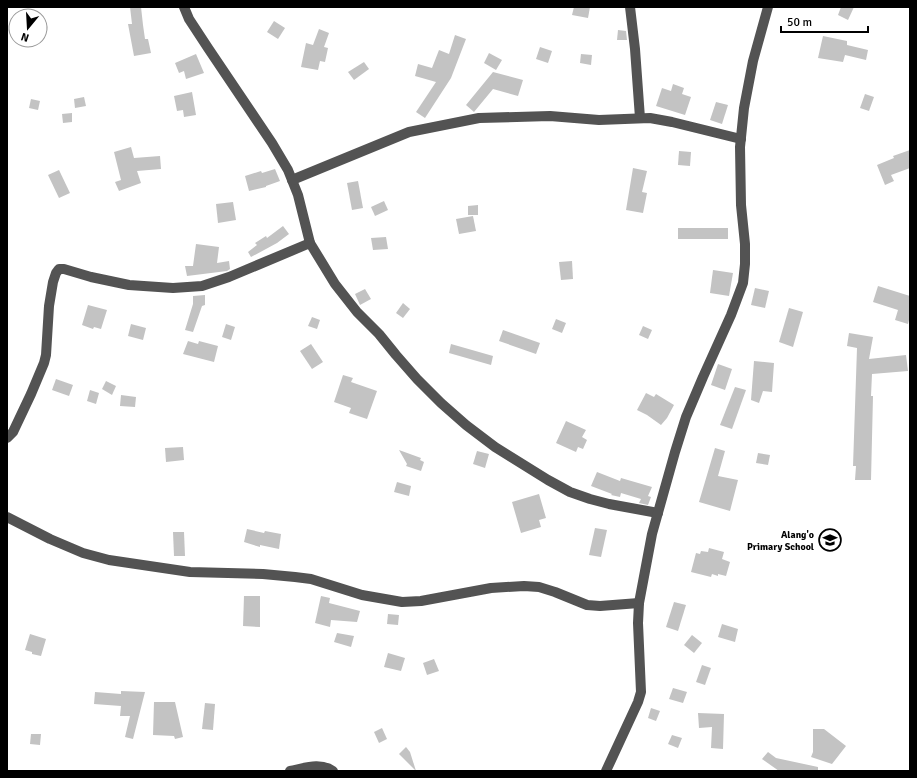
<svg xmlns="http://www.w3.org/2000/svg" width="917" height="778" viewBox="0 0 917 778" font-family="Signika,sans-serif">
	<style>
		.building { fill: #c3c3c3 }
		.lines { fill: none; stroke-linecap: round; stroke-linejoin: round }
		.minor { stroke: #535353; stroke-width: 10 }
		.labels { text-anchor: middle; stroke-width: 4; stroke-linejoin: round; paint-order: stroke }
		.poi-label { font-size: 10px; font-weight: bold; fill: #000; stroke: #fff; text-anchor: end }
	</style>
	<rect width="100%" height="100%" fill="#fff"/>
	<g class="building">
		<polygon points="130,7 141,7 143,25 145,39 148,39 151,53 134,56 128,24 132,24"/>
		<polygon points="574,7 590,7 588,18 572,15"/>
		<polygon points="841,7 854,7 848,20 838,15"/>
		<polygon points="274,21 285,28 278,39 267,32"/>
		<polygon points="319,29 329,33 324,47 328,48 325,62 320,61 318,70 301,67 306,43 313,45"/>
		<polygon points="618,30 626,31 627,40 617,40"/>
		<polygon points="455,35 466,39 451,78 425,118 416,112 436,82 415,76 418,64 432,68 439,50 449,54"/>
		<polygon points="823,36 847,41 847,45 868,50 866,60 845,55 843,62 818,58"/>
		<polygon points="540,47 552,51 548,63 536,59"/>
		<polygon points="489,53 502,60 496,70 484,63"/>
		<polygon points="196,54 204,73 186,79 184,71 179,73 175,63"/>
		<polygon points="581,54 592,55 591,65 580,63"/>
		<polygon points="364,62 369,69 354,80 348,72"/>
		<polygon points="493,72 523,80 518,96 493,89 474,112 466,105"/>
		<polygon points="673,84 684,88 682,94 691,97 685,115 656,106 662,88 671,91"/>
		<polygon points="192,92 196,115 184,117 183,110 177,111 174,96"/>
		<polygon points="865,94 874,97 869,111 860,108"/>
		<polygon points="84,97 86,106 75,108 74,99"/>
		<polygon points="31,99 40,101 38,110 29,108"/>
		<polygon points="716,102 728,105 722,124 710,120"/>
		<polygon points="72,113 72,122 63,123 62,114"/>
		<polygon points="131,147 134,158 160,156 161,169 137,171 141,183 119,191 115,182 121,180 114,152"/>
		<polygon points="910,150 910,168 891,175 894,181 885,185 877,165 894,158 893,156"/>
		<polygon points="679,151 691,152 690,166 678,165"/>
		<polygon points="633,168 647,171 642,192 647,193 643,213 626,210"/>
		<polygon points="275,169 280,181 266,186 266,187 249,191 245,176 261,171 262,173"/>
		<polygon points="59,170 70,193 59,198 48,175"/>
		<polygon points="358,181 363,208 352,210 347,183"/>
		<polygon points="384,201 388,210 375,216 371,207"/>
		<polygon points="233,202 236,220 218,223 216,204"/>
		<polygon points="478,205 478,215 468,215 468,206"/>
		<polygon points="473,216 476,231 459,234 456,219"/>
		<polygon points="283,226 289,234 277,243 251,257 248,252 257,245 255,243 266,236 267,238"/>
		<rect x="678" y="228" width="50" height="11"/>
		<polygon points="386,237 388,249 373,250 371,238"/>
		<polygon points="196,244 219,247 217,263 229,261 230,269 227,271 187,276 185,266 193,266"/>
		<polygon points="572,261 573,279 561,280 559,262"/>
		<polygon points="713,270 733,273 729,296 710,293"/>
		<polygon points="878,286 910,296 910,316 908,324 895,320 898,310 873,302"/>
		<polygon points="755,288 769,291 765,308 751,305"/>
		<polygon points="365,289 371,299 360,305 355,294"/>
		<polygon points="205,295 205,305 202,306 193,332 185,330 193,304 193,296"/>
		<polygon points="403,303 410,309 403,318 396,313"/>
		<polygon points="88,305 107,310 101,329 94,327 93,329 82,325"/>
		<polygon points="789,308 803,312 793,347 779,342"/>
		<polygon points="312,317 320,320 317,329 308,326"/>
		<polygon points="556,319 566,323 562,333 552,329"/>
		<polygon points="131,324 146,328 143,340 128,336"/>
		<polygon points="226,324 235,327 231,340 222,337"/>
		<polygon points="643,326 652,330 648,339 639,335"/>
		<polygon points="503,330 540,343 536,354 499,341"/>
		<polygon points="849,333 873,337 869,359 906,355 908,371 872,374 871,396 873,396 871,480 855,480 856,466 853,466 857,348 847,346"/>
		<polygon points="188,341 198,344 199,341 218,346 214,362 183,354"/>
		<polygon points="311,344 323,362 312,369 300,351"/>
		<polygon points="451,344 493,356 491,365 449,353"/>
		<polygon points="754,361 774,363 772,392 763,391 759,403 751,400"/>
		<polygon points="718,364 732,369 725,390 711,385"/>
		<polygon points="343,375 353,378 351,382 377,391 367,419 349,413 351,408 334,402"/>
		<polygon points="56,379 73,385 69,396 52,390"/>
		<polygon points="106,381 116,386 112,395 102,389"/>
		<polygon points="735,387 746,390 732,429 720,425"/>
		<polygon points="90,390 99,393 96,404 87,401"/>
		<polygon points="646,393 654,397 656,394 674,405 667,418 661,425 647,415 637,410"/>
		<polygon points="121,395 136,397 135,407 120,406"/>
		<polygon points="566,421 586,430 582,437 587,440 583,449 578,447 576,452 556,443"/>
		<polygon points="183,447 184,460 166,462 165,448"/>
		<polygon points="715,448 725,451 718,476 738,480 730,511 699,502"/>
		<polygon points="399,450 421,458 420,460 424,462 421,471 406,466 407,464"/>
		<polygon points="477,451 489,454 485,468 473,464"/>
		<polygon points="758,453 770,455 768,465 756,463"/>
		<polygon points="597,472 620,481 621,478 652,487 648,496 651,497 648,505 639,503 641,499 621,493 620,497 611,495 612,494 591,486"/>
		<polygon points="397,482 411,486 409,496 394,492"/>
		<polygon points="539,494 546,518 539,520 541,527 521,533 512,502"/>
		<polygon points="595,528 607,530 601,557 589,555"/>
		<polygon points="247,529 264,533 265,531 281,534 279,549 260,545 260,547 244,542"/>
		<polygon points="173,532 184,532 185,556 174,556"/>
		<polygon points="709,548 724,552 722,559 730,562 726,576 718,574 718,576 712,574 711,577 691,572 696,553 700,554 701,551 708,552"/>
		<polygon points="244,596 260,596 260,627 243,626"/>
		<polygon points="321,596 330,598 329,603 360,611 357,622 331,620 330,627 315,623"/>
		<polygon points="674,602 686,605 678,631 666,627"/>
		<polygon points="388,614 399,615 398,625 387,624"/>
		<polygon points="722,624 738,629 735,642 718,637"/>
		<polygon points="337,633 354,636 351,647 334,642"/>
		<polygon points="30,634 46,639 41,656 32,654 32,652 25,650"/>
		<polygon points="692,635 702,643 694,653 684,645"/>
		<polygon points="388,653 405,658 401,671 384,667"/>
		<polygon points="434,659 439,671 427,675 423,663"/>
		<polygon points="702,665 711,668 705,685 696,682"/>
		<polygon points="673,688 687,692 683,703 669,699"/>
		<polygon points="121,691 145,692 133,739 125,737 130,716 120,716 121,706 94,704 95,692 121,694"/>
		<polygon points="154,702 175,702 183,737 175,739 174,736 153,735"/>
		<polygon points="205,703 215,704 213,730 202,729"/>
		<polygon points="651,708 660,711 656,721 648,718"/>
		<polygon points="698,713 724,714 723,749 711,748 712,727 699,728"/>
		<polygon points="382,728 387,739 379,743 374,732"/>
		<polygon points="813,729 824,729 846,746 832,764 811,757 813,752"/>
		<polygon points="31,734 41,734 40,745 30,744"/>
		<polygon points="672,735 682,738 678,748 668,744"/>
		<polygon points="406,747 410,752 416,771 399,754"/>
		<polygon points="768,752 776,758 818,767 818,771 779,771 762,759"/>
	</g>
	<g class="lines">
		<g class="minor">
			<polyline points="184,7 189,19 208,48 272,143 288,170 298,195 310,243 335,284 357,312 379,334 396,355 417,379 441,403 466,425 495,447 548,480 570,492 590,499 609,504 658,513"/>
			<polyline points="630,7 635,49 640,118"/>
			<polyline points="292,180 409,132 479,118 550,116 599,120 650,118 672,122 741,139"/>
			<polyline points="7,438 13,432 31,394 44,363 46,355 49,306 53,282 56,273 59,269 64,269 91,277 129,285 173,288 202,286 229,277 310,243"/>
			<polyline points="7,517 50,539 83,553 109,560 190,572 263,574 295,577 311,579 362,595 402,602 421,601 491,588 524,586 539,587 555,592 587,605 600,606 639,603"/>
			<path d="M290,771C305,768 320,762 333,771"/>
			<polyline points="606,771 638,702 641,692 638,623 639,603 652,534 675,452 686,417 703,377 731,315 743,283 745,264 745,244 741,205 740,147 744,108 753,61 768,7"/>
		</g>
	</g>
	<defs>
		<g id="school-ring" transform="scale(1.15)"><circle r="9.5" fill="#fff" stroke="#000" stroke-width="1.5"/><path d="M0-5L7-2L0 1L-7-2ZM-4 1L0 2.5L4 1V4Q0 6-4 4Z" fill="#000"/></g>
	</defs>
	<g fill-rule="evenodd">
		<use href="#school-ring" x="830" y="540"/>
	</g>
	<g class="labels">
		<g class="poi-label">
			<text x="814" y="538">Alang'o<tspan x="814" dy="12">Primary School</tspan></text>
		</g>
	</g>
	<rect width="917" height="778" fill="none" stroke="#000000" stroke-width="16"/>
	<g transform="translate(28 28) rotate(198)"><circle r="19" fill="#ffffff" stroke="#999999"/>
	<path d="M0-3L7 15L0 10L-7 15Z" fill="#000000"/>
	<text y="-6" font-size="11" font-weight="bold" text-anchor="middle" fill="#000000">N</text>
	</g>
	<path d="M781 26v6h87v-6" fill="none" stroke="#000000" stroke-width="2"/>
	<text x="787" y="26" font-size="12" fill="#000000" stroke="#ffffff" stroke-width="3" paint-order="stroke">50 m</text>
</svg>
